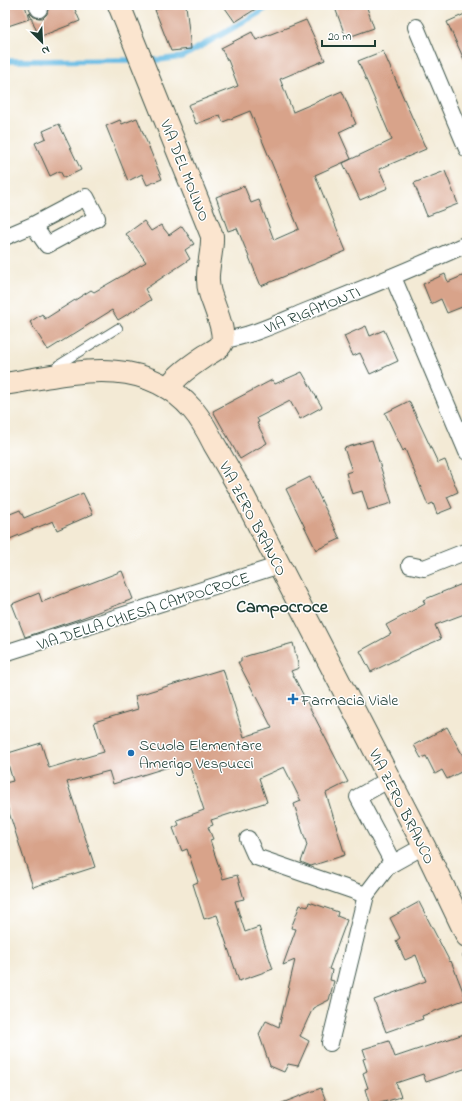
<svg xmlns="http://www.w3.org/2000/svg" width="472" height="1111" viewBox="0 0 472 1111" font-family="'Indie Flower',sans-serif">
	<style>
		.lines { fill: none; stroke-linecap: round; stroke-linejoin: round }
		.stream { stroke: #68bce4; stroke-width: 5.5 }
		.building { fill: #d8a38a }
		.lane-casing { stroke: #3f574c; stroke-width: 10 }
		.street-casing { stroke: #3f574c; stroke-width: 18 }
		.secondary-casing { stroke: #3f574c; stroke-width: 24 }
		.path { stroke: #3f574c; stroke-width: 2.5; stroke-dasharray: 3 3; stroke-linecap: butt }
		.lane { stroke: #fff; stroke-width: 8 }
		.street { stroke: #fff; stroke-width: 16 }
		.secondary { stroke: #fbe5cf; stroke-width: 22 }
		.poi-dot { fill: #1f6fb2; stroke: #fff; stroke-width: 1.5 }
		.labels { text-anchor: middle; stroke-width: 3; stroke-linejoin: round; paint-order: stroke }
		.street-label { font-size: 16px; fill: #1f3d34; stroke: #fff }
		.poi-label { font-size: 16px; fill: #1f3d34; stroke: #fff; text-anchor: start }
		.quarter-label { font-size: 18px; font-weight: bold; fill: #1f3d34; stroke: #fff }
	</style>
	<rect width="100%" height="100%" fill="#fff"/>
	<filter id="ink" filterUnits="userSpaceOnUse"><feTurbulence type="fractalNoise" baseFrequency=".025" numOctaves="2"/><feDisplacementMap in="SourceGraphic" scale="8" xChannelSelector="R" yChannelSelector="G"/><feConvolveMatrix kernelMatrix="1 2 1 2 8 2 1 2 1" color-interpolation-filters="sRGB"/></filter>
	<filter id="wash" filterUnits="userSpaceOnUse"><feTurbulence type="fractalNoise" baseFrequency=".012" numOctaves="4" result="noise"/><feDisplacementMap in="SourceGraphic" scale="16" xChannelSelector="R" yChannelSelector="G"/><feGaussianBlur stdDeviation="0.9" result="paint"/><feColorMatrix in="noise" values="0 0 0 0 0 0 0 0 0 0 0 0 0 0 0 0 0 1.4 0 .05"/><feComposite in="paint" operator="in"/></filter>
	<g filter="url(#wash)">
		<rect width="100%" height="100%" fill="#f3ead5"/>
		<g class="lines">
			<g class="stream">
				<polyline points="147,60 159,60 182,57 259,13 271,5"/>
				<polyline points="5,61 137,60"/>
			</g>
		</g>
		<g id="blocks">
			<g class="building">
				<polygon points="5,5 25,5 29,19 5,27"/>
				<polygon points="48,5 73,5 80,21 39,37 29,12 34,17 39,18 43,18 47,14 48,9"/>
				<polygon points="168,5 186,5 191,49 171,51 155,10"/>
				<polygon points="223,5 262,5 235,22"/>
				<polygon points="334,5 366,5 374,28 346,38"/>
				<polygon points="467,13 467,66 447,22"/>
				<polygon points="306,20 325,60 280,79 293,112 342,91 356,124 339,132 351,159 315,175 346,251 261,286 237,228 228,231 216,197 244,186 251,203 259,200 274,240 299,229 250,111 223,122 220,115 196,124 188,105 238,86 228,60 227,60 221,48 252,32 256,40"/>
				<polygon points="383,51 426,149 379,169 388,188 360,200 343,163 392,140 358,61"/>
				<polygon points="137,118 162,179 147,185 142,174 128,181 106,126 120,120 122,124"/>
				<polygon points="59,124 81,170 64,178 60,171 50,176 35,143 46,138 43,131"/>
				<polygon points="445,171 458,204 427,216 414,183"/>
				<polygon points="144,221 151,231 161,225 169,235 182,226 194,244 185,250 190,259 145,289 151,300 118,320 112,310 48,350 30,322 42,314 45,319 91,290 94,292 146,262 126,234"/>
				<polygon points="445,274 448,282 467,274 467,305 447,313 441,299 431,304 423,284"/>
				<polygon points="366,326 370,336 384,330 398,361 370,374 360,353 353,356 344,336"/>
				<polygon points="302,372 322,407 300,419 290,401 257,418 259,422 257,423 267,443 240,459 213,411 272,380 275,384"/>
				<polygon points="409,401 438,463 445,460 458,492 447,497 452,508 437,514 433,503 428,505 405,449 403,451 385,413"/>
				<polygon points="372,440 392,503 368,510 362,491 352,494 346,473 352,471 344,448"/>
				<polygon points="310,477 340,539 316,550 286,489"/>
				<polygon points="83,493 93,514 57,530 53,521 5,541 5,516 20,510 24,518"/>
				<polygon points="122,571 133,599 79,619 25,637 12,604 39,593 42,602"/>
				<polygon points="467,582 467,613 435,625 441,639 413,651 371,672 360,651 391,634 386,625 425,604 423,600"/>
				<polygon points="293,643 299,668 291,671 348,782 326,793 345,855 311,866 301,862 307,845 294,804 301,801 284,767 259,778 267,802 211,820 213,825 208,827 213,839 210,840 223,879 237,875 244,899 235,901 245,932 259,927 273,969 239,981 217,915 204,919 193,884 198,882 187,849 182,851 173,828 179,825 177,820 204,810 188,761 113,784 109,771 67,782 95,867 33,887 5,800 5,783 13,781 5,754 41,743 49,768 104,752 94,722 138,709 135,696 223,669 244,737 272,728 238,662 241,662 241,658 250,655"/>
				<polygon points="447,727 467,763 467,769 447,779 442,770 435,774 426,756 421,758 414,745"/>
				<polygon points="309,902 338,912 337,916 347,920 329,969 332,970 330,980 334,981 329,1000 313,1008 300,1036 309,1041 298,1066 288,1064 284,1072 270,1066 259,1034 266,1021 279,1027 295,960 283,965 296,929 291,928 300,905 308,907"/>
				<polygon points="419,902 450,962 451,961 466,999 422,1016 423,1019 386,1032 374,1000 426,981 416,955 405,960 396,941 400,938 390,918"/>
				<polygon points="467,1033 467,1068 426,1082 423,1074 396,1083 401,1097 370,1106 365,1089 368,1088 363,1073 367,1071 363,1059 366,1058 363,1049 389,1041 395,1057"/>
				<polygon points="321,1088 328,1106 277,1106 277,1105"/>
			</g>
		</g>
	</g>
	<g filter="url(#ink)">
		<use href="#blocks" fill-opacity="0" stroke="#3f574c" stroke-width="1"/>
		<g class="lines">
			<g class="lane-casing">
				<polyline id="lane" points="53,370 60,364 118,328"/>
			</g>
			<g class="street-casing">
				<g id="street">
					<polyline points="37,5 39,9"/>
					<polyline points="416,27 467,149"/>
					<polyline points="5,237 33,225 86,197 97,218 47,245 33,225"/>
					<polyline points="393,277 467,452"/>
					<path d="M223,340C252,336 280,322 307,311C361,290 414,268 467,244"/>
					<polyline points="410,565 424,568 467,551"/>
					<polyline points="5,653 280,565"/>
					<polyline points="390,779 358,797 393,863"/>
					<polyline points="248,839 256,857 366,895"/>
					<polyline points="330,1043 366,895 388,866 424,846"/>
				</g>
			</g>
			<g class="secondary-casing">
				<g id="secondary">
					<path d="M119,5L212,236C213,255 204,274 210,293C213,304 229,338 220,346C216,350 210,353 205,356C192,365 177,375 168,388"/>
					<path d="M5,384C71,373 143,352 193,410C202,420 208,432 214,444C223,459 231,474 240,489L424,846L467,936"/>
				</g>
			</g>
			<polyline class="path" points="463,955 467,962"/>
			<use href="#lane" class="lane"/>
			<use href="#street" class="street"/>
			<use href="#secondary" class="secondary"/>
		</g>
	</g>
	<g class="poi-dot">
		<path d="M291 693h4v4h4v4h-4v4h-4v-4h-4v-4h4z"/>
		<circle cx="131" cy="753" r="4"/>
	</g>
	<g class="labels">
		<g class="street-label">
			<text transform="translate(186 170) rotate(68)" y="6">VIA DEL MOLINO</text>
			<text transform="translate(312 309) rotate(-22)" y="6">VIA RIGAMONTI</text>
			<text transform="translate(254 518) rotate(62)" y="6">VIA ZERO BRANCO</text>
			<text transform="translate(143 610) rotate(-18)" y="6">VIA DELLA CHIESA CAMPOCROCE</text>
			<text transform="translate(403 806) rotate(63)" y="6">VIA ZERO BRANCO</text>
		</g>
		<g class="poi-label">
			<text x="301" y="705">Farmacia Viale</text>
			<text x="139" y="750">Scuola Elementare<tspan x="139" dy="18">Amerigo Vespucci</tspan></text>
		</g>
		<g class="quarter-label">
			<text x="282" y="612">Campocroce</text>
		</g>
	</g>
	<rect width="472" height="1111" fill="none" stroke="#fff" stroke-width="20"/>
	<g transform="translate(42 42) rotate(156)" stroke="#ffffff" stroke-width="3" paint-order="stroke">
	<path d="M0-3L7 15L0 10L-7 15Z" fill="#1f3d34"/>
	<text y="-6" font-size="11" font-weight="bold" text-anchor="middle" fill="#1f3d34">N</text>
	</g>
	<path d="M322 40v6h53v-6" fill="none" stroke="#1f3d34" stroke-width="2"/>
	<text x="328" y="40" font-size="12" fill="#1f3d34" stroke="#ffffff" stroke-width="3" paint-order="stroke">20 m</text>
</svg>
